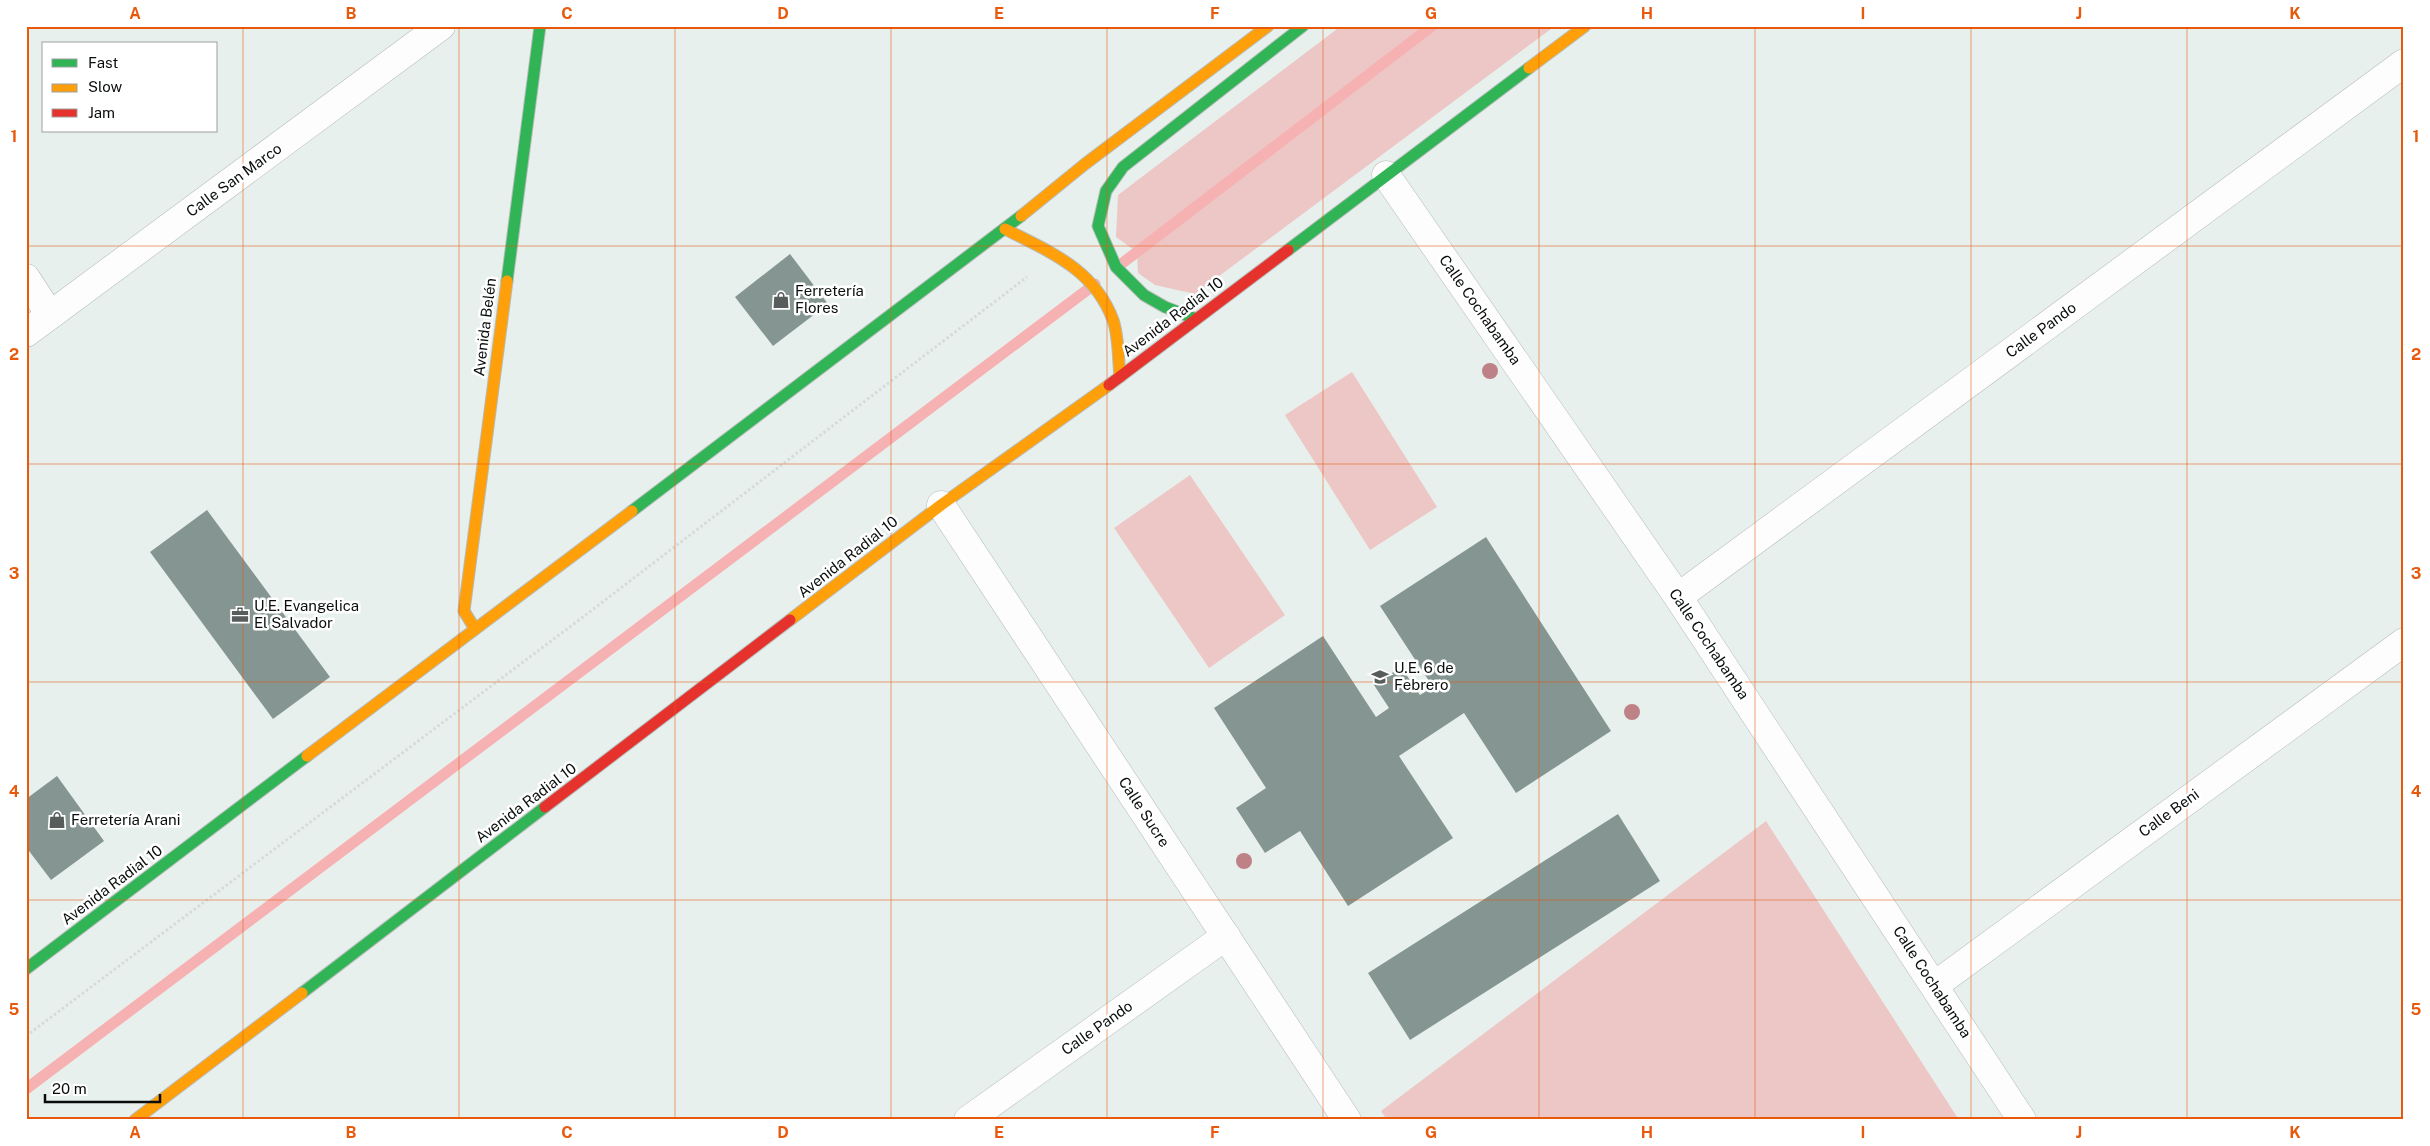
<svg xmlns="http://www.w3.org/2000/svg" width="2430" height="1146" viewBox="0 0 2430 1146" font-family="'Public Sans',sans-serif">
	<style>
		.green { fill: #ecc7c5 }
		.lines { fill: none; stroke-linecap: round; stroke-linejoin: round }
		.stream { stroke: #f6b2b2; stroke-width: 11 }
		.building { fill: #859692 }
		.street-casing { stroke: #b6bcba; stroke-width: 29 }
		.fast-casing { stroke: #b6bcba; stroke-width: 13 }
		.slow-casing { stroke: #b6bcba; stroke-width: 13 }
		.jam-casing { stroke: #b6bcba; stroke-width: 13 }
		.path { stroke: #d8dad9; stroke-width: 3; stroke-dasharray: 2.5 2.5; stroke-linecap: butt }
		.street { stroke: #fcfdfc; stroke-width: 28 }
		.fast { stroke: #30b455; stroke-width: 11 }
		.slow { stroke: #ff9f0a; stroke-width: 11 }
		.jam { stroke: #e5322d; stroke-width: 11 }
		.tree { fill: #bd8186 }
		.grid { fill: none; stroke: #e8590c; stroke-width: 1; stroke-opacity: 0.55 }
		.labels { text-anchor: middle; stroke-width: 5; stroke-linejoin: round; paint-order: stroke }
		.street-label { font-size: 15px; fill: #090e0d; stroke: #fff }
		.poi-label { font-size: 15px; fill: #090e0d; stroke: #fff; text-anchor: start }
		.neatline { fill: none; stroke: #e8590c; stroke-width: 2 }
		.grid-label { font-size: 16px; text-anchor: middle; font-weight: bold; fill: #e8590c }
	</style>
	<rect width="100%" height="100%" fill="#e8f0ed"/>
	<g class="green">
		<polygon points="1341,26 1555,26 1195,294 1155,285 1138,273 1137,252 1116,237 1118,195"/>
		<polygon points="1352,372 1437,507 1370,550 1285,415"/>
		<polygon points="1190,475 1285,615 1209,668 1114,528"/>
		<polygon points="1766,821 1959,1120 1387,1120 1381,1111"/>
	</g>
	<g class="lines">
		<g class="stream">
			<polyline points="1116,268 1432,26"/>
			<polyline points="26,1089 1095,284"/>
		</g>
	</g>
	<g class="building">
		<polygon points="790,254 828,304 773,346 735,297"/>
		<polygon points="207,510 330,677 273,719 150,552"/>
		<polygon points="1486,537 1611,731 1516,793 1464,713 1399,756 1453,838 1348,906 1300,831 1265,853 1236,808 1266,788 1214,708 1323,636 1376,717 1389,708 1374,685 1401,667 1420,695 1433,687 1380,606"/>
		<polygon points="57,776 104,841 51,880 26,847 26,799"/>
		<polygon points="1618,814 1660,881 1410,1040 1368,973"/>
	</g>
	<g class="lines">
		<g class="street-casing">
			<g id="street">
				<polyline points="1386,175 1678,597 2022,1120"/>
				<polyline points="26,278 50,315"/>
				<polyline points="26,333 441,26"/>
				<polyline points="941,505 1347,1120"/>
				<polyline points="1678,597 2404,63"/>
				<polyline points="1935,985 2404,642"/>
				<polyline points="968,1120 1226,936"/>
			</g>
		</g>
		<g class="fast-casing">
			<g id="fast">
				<polyline points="1288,250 1529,68"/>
				<polyline points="507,281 540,26"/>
				<polyline points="1196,319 1165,307 1144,295 1116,267 1098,226 1106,191 1123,167 1303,26"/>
				<polyline points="632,511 1021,216"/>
				<polyline points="26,969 307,756"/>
				<polyline points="302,993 545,807"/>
			</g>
		</g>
		<g class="slow-casing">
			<g id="slow">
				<polyline points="1529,68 1585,26"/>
				<polyline points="1021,216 1085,164 1268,26"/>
				<path d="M1005,229C1050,252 1094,269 1113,320C1119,337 1118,359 1120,377"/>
				<polyline points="790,620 941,505 1109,385"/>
				<polyline points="475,629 464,611 507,281"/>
				<polyline points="307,756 632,511"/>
				<polyline points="135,1120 302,993"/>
			</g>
		</g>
		<g class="jam-casing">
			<g id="jam">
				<polyline points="1109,385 1288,250"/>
				<polyline points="545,807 790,620"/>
			</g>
		</g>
		<polyline class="path" points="26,1036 579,620 1027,277"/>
		<use href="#street" class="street"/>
		<use href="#fast" class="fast"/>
		<use href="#slow" class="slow"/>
		<use href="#jam" class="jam"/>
	</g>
	<g class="tree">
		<circle cx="1490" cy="371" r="8"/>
		<circle cx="1632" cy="712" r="8"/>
		<circle cx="1244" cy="861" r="8"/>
	</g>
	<path class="grid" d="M243,26V1120M459,26V1120M675,26V1120M891,26V1120M1107,26V1120M1323,26V1120M1539,26V1120M1755,26V1120M1971,26V1120M2187,26V1120M26,246H2404M26,464H2404M26,682H2404M26,900H2404"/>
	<defs>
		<g id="shop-bare" transform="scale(1.35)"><path d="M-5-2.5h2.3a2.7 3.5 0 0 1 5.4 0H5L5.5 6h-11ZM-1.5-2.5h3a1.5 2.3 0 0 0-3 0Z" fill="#575d5b" stroke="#fff" stroke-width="2.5" paint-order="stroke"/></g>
		<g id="office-bare" transform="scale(1.35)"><path d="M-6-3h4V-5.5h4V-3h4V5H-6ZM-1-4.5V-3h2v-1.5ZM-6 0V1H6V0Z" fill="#575d5b" stroke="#fff" stroke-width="2.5" paint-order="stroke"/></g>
		<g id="school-bare" transform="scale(1.35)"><path d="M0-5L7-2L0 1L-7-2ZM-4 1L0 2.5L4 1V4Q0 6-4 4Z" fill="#575d5b" stroke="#fff" stroke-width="2.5" paint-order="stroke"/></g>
	</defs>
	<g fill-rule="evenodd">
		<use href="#shop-bare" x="781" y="300"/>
		<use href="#office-bare" x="240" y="615"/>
		<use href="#school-bare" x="1380" y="677"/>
		<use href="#shop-bare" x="57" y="820"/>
	</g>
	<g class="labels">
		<g class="street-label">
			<text transform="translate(234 180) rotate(-36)" y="5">Calle San Marco</text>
			<text transform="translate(1480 310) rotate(55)" y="5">Calle Cochabamba</text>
			<text transform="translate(1173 317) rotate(-37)" y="5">Avenida Radial 10</text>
			<text transform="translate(485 327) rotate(-83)" y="5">Avenida Belén</text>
			<text transform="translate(2041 330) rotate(-36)" y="5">Calle Pando</text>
			<text transform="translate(848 557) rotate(-38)" y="5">Avenida Radial 10</text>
			<text transform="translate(1709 644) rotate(56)" y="5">Calle Cochabamba</text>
			<text transform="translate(526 803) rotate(-37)" y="5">Avenida Radial 10</text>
			<text transform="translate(1144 812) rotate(57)" y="5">Calle Sucre</text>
			<text transform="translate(2169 813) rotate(-36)" y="5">Calle Beni</text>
			<text transform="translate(112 885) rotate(-37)" y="5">Avenida Radial 10</text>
			<text transform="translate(1932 982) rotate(57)" y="5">Calle Cochabamba</text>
			<text transform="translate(1097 1028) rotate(-35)" y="5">Calle Pando</text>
		</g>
		<g class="poi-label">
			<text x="795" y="296">Ferretería<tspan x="795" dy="17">Flores</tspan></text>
			<text x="254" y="611">U.E. Evangelica<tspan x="254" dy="17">El Salvador</tspan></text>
			<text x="1394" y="673">U.E. 6 de<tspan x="1394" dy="17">Febrero</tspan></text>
			<text x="71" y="825">Ferretería Arani</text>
		</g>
	</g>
	<rect width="2430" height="1146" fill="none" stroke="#ffffff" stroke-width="55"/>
	<rect x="42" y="42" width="175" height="90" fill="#ffffff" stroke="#9d9f9e"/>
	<rect x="52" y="59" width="25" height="8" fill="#30b455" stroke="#9d9f9e"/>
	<text x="88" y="68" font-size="15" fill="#090e0d">Fast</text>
	<rect x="52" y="84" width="25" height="8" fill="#ff9f0a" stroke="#9d9f9e"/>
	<text x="88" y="92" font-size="15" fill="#090e0d">Slow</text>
	<rect x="52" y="109" width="25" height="8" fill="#e5322d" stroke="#9d9f9e"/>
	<text x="88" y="118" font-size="15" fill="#090e0d">Jam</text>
	<path d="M45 1094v8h115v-8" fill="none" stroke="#090e0d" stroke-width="2.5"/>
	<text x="52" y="1094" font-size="15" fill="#090e0d" stroke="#ffffff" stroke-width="4" paint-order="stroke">20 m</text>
	<rect x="28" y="28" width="2374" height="1090" class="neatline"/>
	<g class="grid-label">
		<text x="135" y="19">A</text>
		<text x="351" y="19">B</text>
		<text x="567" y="19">C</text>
		<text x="783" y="19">D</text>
		<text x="999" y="19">E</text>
		<text x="1215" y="19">F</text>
		<text x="1431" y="19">G</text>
		<text x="1647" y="19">H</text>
		<text x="1863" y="19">I</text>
		<text x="2079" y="19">J</text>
		<text x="2295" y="19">K</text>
		<text x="14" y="142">1</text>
		<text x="2416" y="142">1</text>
		<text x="14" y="360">2</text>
		<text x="2416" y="360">2</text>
		<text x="14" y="579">3</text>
		<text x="2416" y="579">3</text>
		<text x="14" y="797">4</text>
		<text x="2416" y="797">4</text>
		<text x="14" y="1015">5</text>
		<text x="2416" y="1015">5</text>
		<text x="135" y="1138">A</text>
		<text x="351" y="1138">B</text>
		<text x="567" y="1138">C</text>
		<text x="783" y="1138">D</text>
		<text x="999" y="1138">E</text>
		<text x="1215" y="1138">F</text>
		<text x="1431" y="1138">G</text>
		<text x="1647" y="1138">H</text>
		<text x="1863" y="1138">I</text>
		<text x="2079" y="1138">J</text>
		<text x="2295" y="1138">K</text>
	</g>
</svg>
